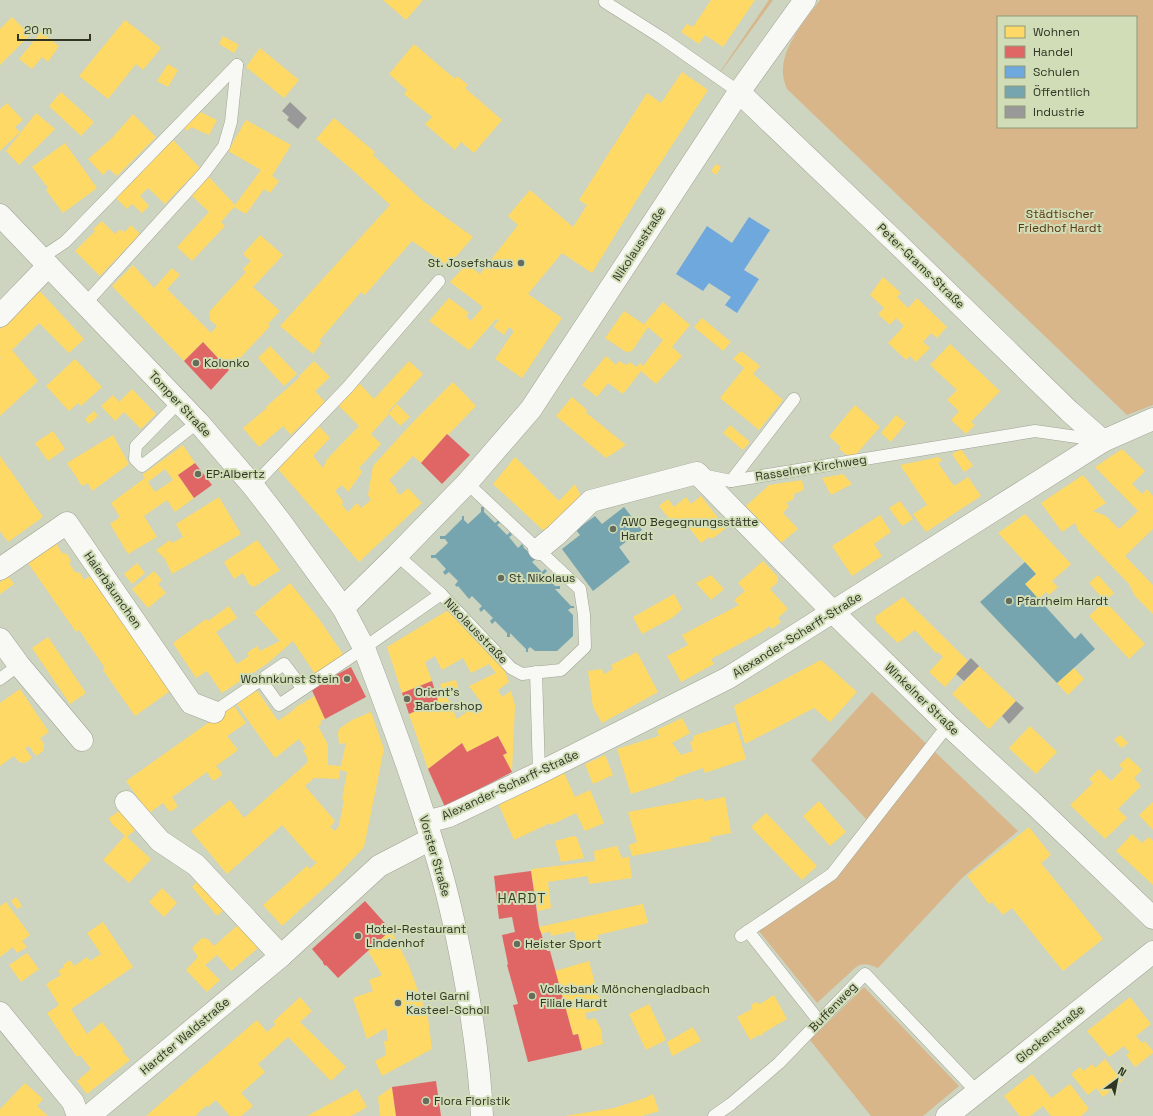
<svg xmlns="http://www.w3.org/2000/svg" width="1153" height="1116" viewBox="0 0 1153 1116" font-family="'Space Grotesk',sans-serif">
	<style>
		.green { fill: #d8b68a; fill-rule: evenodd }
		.homes { fill: #ffd966; fill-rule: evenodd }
		.shops { fill: #e06666 }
		.schools { fill: #6fa8dc }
		.public { fill: #76a5af }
		.industry { fill: #999 }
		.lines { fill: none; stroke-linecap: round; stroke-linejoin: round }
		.lane-casing { stroke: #9ea393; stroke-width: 13 }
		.street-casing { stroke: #9ea393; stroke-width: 23 }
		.secondary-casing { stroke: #9ea393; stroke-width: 23 }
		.lane { stroke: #f8f9f5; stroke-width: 12 }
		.street { stroke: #f8f9f5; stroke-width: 22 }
		.secondary { stroke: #f8f9f5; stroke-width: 22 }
		.poi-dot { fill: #676d5c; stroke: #d0ddb6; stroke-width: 1.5 }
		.labels { text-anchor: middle; stroke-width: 4; stroke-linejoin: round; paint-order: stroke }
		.park-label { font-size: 12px; fill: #5b3610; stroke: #d0ddb6 }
		.street-label { font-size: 12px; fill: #303526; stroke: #d0ddb6 }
		.poi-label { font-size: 12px; fill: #303526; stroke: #d0ddb6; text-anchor: start }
		.quarter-label { font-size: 14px; letter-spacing: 1px; fill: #36401f; stroke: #d0ddb6 }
	</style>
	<rect width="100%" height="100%" fill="#cdd4bf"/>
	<g class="green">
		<polygon points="769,0 773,0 709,88"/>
		<path d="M820,0H1153V405L1127,415L787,89C772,57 802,25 820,0ZM998,17H1136V127H998Z"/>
		<path d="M872,692L1018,831L962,878L878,968C870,965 864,962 856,967L817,1003L759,931L830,882L875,826L867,820L811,760Z"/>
		<polygon points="864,987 959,1086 923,1116 871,1116 810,1040"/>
	</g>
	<g class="homes">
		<polygon points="383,0 423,0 406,20"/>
		<polygon points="711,0 755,0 723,47 705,35 699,44 681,32 687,24 693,27"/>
		<polygon points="12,17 30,35 0,65 0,29"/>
		<polygon points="125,20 161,48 143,70 136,64 108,99 79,76"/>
		<polygon points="41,32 59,46 48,62 42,57 32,69 19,59"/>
		<polygon points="223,36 239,45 234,53 219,44"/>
		<polygon points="414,44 455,79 457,76 468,85 465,88 502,120 474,153 461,142 455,150 425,124 432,117 404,94 407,90 389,74"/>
		<polygon points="260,48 299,80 284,98 246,67"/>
		<polygon points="168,64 178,70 168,87 157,81"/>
		<polygon points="682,72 708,90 641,193 592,273 562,253 528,294 562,318 522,378 495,359 514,331 509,327 504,335 495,328 494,326 499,320 496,319 469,350 429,321 449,298 469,313 466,316 471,321 483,307 450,282 467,264 480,274 518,225 508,216 530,190 573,227 587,205 579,200 647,93 661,103"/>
		<polygon points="61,92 94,122 81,136 49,106"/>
		<polygon points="7,103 23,120 15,127 20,132 0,151 0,109"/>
		<polygon points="200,112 217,120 209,135 191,127 188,131 184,128"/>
		<polygon points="36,113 55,129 19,165 6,151"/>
		<polygon points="133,114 156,137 117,176 109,169 103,175 88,159 112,138"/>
		<polygon points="334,118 375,152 373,155 423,201 473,237 448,266 412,241 365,295 361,292 319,341 322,343 313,354 280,326 390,205 357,174 316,139"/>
		<polygon points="246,120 291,145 272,176 279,181 270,193 264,189 246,214 234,207 221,222 225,226 192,261 177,247 209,212 190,194 208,176 235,205 261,170 228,151"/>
		<polygon points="173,140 200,168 165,204 148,188 140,196 149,206 142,213 132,204 127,209 115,197"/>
		<polygon points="65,143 97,188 63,213 46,190 48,188 32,167"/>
		<polygon points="716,164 721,167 716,175 711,171"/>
		<polygon points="102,221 115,234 118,231 122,230 125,232 131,225 140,234 100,276 75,251 95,231 93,229"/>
		<polygon points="260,235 283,255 253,287 280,311 268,324 270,326 229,370 203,342 184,361 112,286 133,265 154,288 172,268 180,275 167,289 211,333 217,326 210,320 209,312 246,272 243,269 251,261 243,254"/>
		<polygon points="883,277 901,293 897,297 908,308 917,298 947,327 937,338 931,333 923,342 930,348 916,362 910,356 906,360 888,343 904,326 896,318 890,325 878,314 884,308 870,295"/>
		<polygon points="38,289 84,339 69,353 39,323 12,350 38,381 0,416 0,359 1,358 0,357 0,329"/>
		<polygon points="663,302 690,325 672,347 682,356 656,384 641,371 623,394 608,383 597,397 582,385 606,356 616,365 619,361 627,365 630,362 636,367 640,363 643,366 663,340 644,324"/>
		<polygon points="624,311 648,327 632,351 626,352 605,338"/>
		<polygon points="702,318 731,342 723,351 694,327"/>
		<polygon points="950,344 1000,391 971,422 975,425 966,434 951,420 959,411 947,400 957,390 930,365"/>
		<polygon points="270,346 297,374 284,386 258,358"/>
		<polygon points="741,351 760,366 753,374 783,400 759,430 720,398 744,368 733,359"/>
		<polygon points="75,359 102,387 81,406 78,403 69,411 46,386"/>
		<polygon points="314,361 330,377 315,391 325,402 291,435 283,426 259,447 243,428 267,408 266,407 300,377 299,376"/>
		<polygon points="409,361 423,374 388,412 389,413 397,404 410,417 400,426 389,414 371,434 381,444 359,468 362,472 348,492 342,485 335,491 343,501 342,505 348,512 357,503 361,508 371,500 368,495 373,466 413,422 453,382 476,406 448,435 447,434 421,463 413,456 389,480 397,489 396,491 400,495 408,488 422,503 359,562 278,469 319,426 330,438 313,456 323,468 327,459 359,426 338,405 359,383 374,399"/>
		<polygon points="132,389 156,414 141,429 124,412 115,421 101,406 113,395 119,402"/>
		<polygon points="572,397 587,410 586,413 589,415 626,445 606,458 556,416"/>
		<polygon points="855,405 880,427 852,459 839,449 841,447 829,436"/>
		<polygon points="94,411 98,416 89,424 85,419"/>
		<polygon points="896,415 906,423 891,442 881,433"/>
		<polygon points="730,425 750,442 743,450 723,433"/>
		<polygon points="53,431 65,449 48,461 35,443"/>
		<polygon points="113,435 129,464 92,491 88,483 82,486 67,463"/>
		<path d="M183,445L195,463L178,475L194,498L175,512L167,500L144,516L157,537L128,554L110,524L120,517L111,503L145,478L142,475ZM165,469L173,480L155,492L148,482Z"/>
		<polygon points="961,449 973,466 964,472 952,454"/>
		<polygon points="1122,449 1145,471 1132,484 1142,494 1147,489 1153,496 1153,529 1125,556 1153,585 1153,614 1135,596 1129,584 1079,532 1075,523 1062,532 1041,503 1083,475 1106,503 1093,511 1106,516 1119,529 1138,511 1095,467"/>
		<polygon points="0,456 43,517 8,542 0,531"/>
		<polygon points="515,457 559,501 575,484 581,496 544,531 493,484"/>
		<polygon points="939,457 942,461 938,463 954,486 968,477 981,496 926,532 913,514 927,505 900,465"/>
		<polygon points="843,474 852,484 831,495 822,478"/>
		<polygon points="802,480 804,490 794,494 794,499 786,503 789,506 783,513 798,529 781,543 746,506 769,485"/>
		<polygon points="701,496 726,528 712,539 709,537 701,543 683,520 675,526 659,506 668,499 674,507 686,497 691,504"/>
		<polygon points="219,497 241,534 172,574 165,559 156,550 170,540 172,543 183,537 176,524"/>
		<polygon points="900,501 913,519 902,526 889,508"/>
		<polygon points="1025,514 1071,564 1052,581 1058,587 1049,595 1046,592 1038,599 1025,584 1036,574 998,533"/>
		<polygon points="880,515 891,532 874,544 882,556 852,576 832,546"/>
		<polygon points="257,540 280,570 254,587 249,584 243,573 234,579 224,562"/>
		<polygon points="56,543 62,553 67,554 71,561 69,563 75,572 80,573 84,580 90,576 119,619 122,617 170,691 135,716 103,670 105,668 79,630 76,632 28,563"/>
		<polygon points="763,561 778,577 778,582 770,589 788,609 778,618 781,622 772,629 769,626 762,632 711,659 714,664 681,682 667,656 688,645 682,635 739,605 734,600 745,591 738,583"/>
		<polygon points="137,563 145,573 132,584 124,574"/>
		<polygon points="154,571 162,580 158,584 166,593 148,608 132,589"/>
		<polygon points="711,575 724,589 711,600 696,583"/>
		<polygon points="1098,575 1114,593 1105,601 1145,644 1129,659 1089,616 1105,601 1089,583"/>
		<polygon points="8,576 14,584 0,594 0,582"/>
		<polygon points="290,583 319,619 345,657 315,674 293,641 268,663 222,693 207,671 196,678 173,643 206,619 208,621 229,606 237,618 216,632 237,664 249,656 247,653 257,646 260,651 280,641 254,613"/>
		<polygon points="674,594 682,609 672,618 642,634 633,617"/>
		<polygon points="903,597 968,661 945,687 929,672 943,657 938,652 936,653 915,630 898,643 876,622 876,616"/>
		<polygon points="450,609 504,668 509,682 498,690 502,697 511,691 515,705 512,772 503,755 507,753 498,736 467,752 462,743 428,769 409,714 438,701 436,694 443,692 440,684 456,680 459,691 447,697 457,719 476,705 479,709 484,706 469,686 496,673 489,664 471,673 463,658 442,670 435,656 425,662 432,681 402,693 387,647"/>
		<polygon points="48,637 86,693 70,704 32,648"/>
		<polygon points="637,652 658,692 602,723 593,707 588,671 602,669 604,674 613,669 611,665"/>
		<polygon points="821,660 857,692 830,722 814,708 745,744 734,706"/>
		<polygon points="979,666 1016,701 989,729 952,694"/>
		<polygon points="1074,668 1084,679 1068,695 1057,683"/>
		<polygon points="20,689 49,732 40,738 44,744 43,751 36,756 29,746 25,748 32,758 25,763 19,762 14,756 0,766 0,703"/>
		<path d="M256,689L278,721L295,709L294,708L315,696L325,719L320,721L322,724L318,726L328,745V765L341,766L346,743L339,744L338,732L340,728L352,720L371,712L384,749L364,847L335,878L282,926L263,905L307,866L310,869L317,862L313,860L282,825L227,874L191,831L230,800L244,818L307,763L308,756L307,757L303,750L306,749L299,739L275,758L236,703ZM340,770L347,772L342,799L344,800L339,826L335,831L330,827L335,821L305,786L314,778L339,779Z"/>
		<polygon points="234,706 246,723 227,736 238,750 216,766 222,773 221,776 215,780 212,780 207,772 172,797 177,805 177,807 172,811 169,811 163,803 149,813 126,781 215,718 215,719"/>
		<polygon points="682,718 690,733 672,743 681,755 693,751 690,742 694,740 693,736 735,722 746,759 705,773 703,768 674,778 675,780 631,794 617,749 659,736 657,730"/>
		<polygon points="1030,726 1057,752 1036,774 1009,748"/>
		<polygon points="1120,735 1128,743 1122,748 1114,740"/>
		<polygon points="605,755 613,775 593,784 585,764"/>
		<polygon points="1128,757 1142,770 1134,778 1141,786 1118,809 1127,818 1105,839 1070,805 1093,783 1089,779 1099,769 1111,781 1123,769 1119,765"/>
		<polygon points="564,773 575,797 590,790 604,823 585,831 576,813 551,825 550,823 514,840 499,805"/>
		<polygon points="725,797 731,833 710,837 711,841 632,856 629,845 637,842 628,812 703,798 704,801"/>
		<polygon points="819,801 846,832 830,846 803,816"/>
		<polygon points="1153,802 1153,830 1139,815"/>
		<polygon points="121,810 135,830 127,837 151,859 129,883 103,860 125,836 112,824 109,818"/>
		<polygon points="766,813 817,866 802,880 751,827"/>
		<polygon points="1029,827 1051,855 1041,863 1103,939 1063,971 1012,908 1003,915 992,902 989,904 967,876"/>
		<polygon points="1132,834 1142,843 1149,837 1153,841 1153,885 1116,851"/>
		<polygon points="574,836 577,838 584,858 561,862 555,841"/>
		<polygon points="617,846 622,858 629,857 632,878 589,884 588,876 548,882 551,908 538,911 531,871 532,869 595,861 594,851"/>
		<polygon points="202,877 227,907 217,916 192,887"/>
		<polygon points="162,888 177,903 164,917 149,902"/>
		<polygon points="16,897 22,906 17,909 11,901"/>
		<polygon points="6,902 30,935 22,941 27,947 17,953 13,947 0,957 0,906"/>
		<polygon points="643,904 648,923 598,935 599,942 578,948 574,931 551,936 550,931 542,934 539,927"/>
		<polygon points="103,922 133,967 71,1009 87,1034 102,1022 124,1050 122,1051 130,1060 87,1094 77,1081 91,1069 80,1055 77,1057 64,1039 47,1013 59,1005 46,984 61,975 58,971 64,967 63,965 70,960 74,966 87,957 90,961 101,954 87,933"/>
		<polygon points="238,925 258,948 231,971 217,955 205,965 220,980 207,992 186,970 198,957 192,948 202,938 208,939 214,946"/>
		<polygon points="391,930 409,966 428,1018 432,1049 382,1076 375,1061 386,1055 384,1041 388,1041 386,1028 367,1039 353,998 373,991 369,980 382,975 368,951"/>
		<polygon points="27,953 39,969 21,982 9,965"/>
		<polygon points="589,961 602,1009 585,1013 587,1020 595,1018 601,1029 603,1044 582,1050 578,1034 573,1035 555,971"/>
		<polygon points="774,995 787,1019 763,1033 762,1036 759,1035 750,1040 737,1017 752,1009 751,1005 756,1002 760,1004"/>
		<polygon points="300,997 312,1011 300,1022 346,1067 331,1081 288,1037 258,1064 265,1072 241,1093 253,1106 241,1116 230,1116 216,1100 208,1107 206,1106 197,1114 196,1116 146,1116 257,1020 267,1032 276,1024 273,1022"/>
		<polygon points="1130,997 1151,1024 1136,1036 1142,1043 1145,1041 1153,1051 1153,1053 1135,1067 1126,1055 1130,1053 1124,1046 1109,1057 1087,1031"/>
		<polygon points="649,1004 666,1040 646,1050 629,1014"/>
		<polygon points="693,1027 701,1041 672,1056 667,1042"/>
		<polygon points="1105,1059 1122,1081 1103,1097 1096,1088 1088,1095 1071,1074 1080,1067 1084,1071 1092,1064 1095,1068"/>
		<polygon points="1032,1074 1051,1098 1070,1084 1089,1109 1081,1116 1051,1116 1043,1106 1030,1116 1020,1116 1004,1096"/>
		<polygon points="25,1083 43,1099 37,1106 48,1116 0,1116 0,1109"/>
		<polygon points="392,1087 396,1116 380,1116 378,1097"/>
		<polygon points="357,1089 367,1107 351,1116 307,1116"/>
		<polygon points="653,1094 659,1111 642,1116 565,1116 614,1108 645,1098"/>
	</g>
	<g class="shops">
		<polygon points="203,342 229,370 211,390 184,361"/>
		<polygon points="447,434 470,455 442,484 421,463"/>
		<polygon points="195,463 212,485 194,498 178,475"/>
		<polygon points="351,667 366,697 325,719 311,688"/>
		<polygon points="432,681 438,701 409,714 402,693"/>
		<polygon points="498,736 507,753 503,755 512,772 445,807 428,769 462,743 467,752"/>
		<polygon points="531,871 539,927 547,951 550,951 573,1035 578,1034 582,1050 528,1062 513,1005 518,1004 507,965 508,964 502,935 515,932 512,917 499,919 494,876"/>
		<polygon points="365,901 391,930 338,978 326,965 325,966 323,963 323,962 312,949"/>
		<polygon points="436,1081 441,1116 396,1116 392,1087"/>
	</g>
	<polygon class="schools" points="749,217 770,230 744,270 759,279 737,313 725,305 731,297 709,283 703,291 676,274 707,226 732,243"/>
	<g class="public">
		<polygon points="481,507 484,507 484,512 495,523 499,520 501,522 497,525 507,535 510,532 512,535 509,537 518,548 522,544 524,547 523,547 536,559 532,562 542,572 545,569 547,571 544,574 555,586 560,586 560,589 555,589 571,606 574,606 574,608 571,608 568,610 573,615 573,636 557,651 535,651 530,647 528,649 528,652 526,652 526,649 510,633 510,637 507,637 507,633 495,621 492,624 490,621 493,618 484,609 481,612 479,609 482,606 472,596 469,599 458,586 457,587 455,585 458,581 449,572 445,575 443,572 446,569 436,558 431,558 431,555 435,555 448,543 445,539 440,539 440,536 445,536 462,519 462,516 464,516 464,520 468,524 481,512"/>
		<polygon points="624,507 642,530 619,547 630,562 593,591 562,549 580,535 576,530 595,516 602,524"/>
		<polygon points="1025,562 1036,574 1025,584 1075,639 1081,633 1095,649 1057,683 980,602"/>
	</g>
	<g class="industry">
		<polygon points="290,102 307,118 298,129 287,120 289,117 282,111"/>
		<polygon points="971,658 979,666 964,681 956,674"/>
		<polygon points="1016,701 1024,708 1009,724 1002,716"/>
	</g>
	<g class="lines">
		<g class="lane-casing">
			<g id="lane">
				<polyline points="606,0 605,2 662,38 739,92"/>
				<polyline points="41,258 65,242 237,65"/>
				<polyline points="85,304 204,173 224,146 231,122 237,65"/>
				<polyline points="179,402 136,446 135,459 142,466 198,422"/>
				<polyline points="702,475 731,481 1035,431 1098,440"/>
				<polyline points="731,481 794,399"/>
				<polyline points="253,486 348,387 439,281"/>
				<polyline points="397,555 441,594 511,668 522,674 561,670 585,647 584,615 580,589 467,483"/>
				<polyline points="536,672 539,773"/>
				<polyline points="0,679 19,665"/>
				<polyline points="261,680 279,705 364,648 441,594"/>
				<polyline points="214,712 284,664 303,689"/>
				<polyline points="748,931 819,1021"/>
				<polyline points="741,936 832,874 948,725"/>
				<polyline points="714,1116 731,1104 779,1063 865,974 977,1092"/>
			</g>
		</g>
		<g class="street-casing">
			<g id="street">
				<polyline points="739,92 900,246 1069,411 1103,441"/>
				<polyline points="0,316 48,266"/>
				<polyline points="539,549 556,535 591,501 697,473 833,612 948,725 1033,803 1153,918"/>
				<polyline points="0,569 67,523 191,703 214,712"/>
				<polyline points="343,608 397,555 467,483 531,409 739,92 805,0"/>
				<polyline points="0,639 19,665 82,740"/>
				<polyline points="126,802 160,841 196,865 281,956"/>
				<polyline points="426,822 449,816 539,773 728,678 1103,441 1153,419"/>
				<polyline points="0,1013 73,1102 78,1116"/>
				<polyline points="89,1116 281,956 379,866 431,839"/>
				<polyline points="947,1116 1153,952"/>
			</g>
		</g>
		<g class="secondary-casing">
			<path id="secondary" d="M0,215L198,422L253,486L280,521L343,608L364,648C392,721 419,794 440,868C451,906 459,945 466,984C474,1028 480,1071 482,1116"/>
		</g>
		<use href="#lane" class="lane"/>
		<use href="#street" class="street"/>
		<use href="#secondary" class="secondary"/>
	</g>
	<g class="poi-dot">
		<circle cx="521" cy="263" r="4"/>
		<circle cx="196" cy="363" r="4"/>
		<circle cx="198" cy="474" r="4"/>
		<circle cx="613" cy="529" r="4"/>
		<circle cx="501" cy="578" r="4"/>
		<circle cx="1009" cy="601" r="4"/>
		<circle cx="347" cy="679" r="4"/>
		<circle cx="407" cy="699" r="4"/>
		<circle cx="358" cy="936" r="4"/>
		<circle cx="517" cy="944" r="4"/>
		<circle cx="532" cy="996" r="4"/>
		<circle cx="398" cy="1003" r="4"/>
		<circle cx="426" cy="1101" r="4"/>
	</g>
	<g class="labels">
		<g class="park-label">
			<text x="1060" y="218">Städtischer<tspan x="1060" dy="14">Friedhof Hardt</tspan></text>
		</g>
		<g class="street-label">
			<text transform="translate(639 244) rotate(-57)" y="4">Nikolausstraße</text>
			<text transform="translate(921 266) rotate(44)" y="4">Peter-Grams-Straße</text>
			<text transform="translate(180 404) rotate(47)" y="4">Tomper Straße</text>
			<text transform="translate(811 468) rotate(-9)" y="4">Rasselner Kirchweg</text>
			<text transform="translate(113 590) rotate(55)" y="4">Haierbäumchen</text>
			<text transform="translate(476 631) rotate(46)" y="4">Nikolausstraße</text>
			<text transform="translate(797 635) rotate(-32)" y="4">Alexander-Scharff-Straße</text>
			<text transform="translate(922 699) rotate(44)" y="4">Winkelner Straße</text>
			<text transform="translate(510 785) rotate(-25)" y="4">Alexander-Scharff-Straße</text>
			<text transform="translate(435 856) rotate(74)" y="4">Vorster Straße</text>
			<text transform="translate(833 1007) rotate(-46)" y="4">Buffenweg</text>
			<text transform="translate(1050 1034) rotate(-39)" y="4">Glockenstraße</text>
			<text transform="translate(185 1036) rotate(-40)" y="4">Hardter Waldstraße</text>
		</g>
		<g class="poi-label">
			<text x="513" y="267" text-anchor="end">St. Josefshaus</text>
			<text x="204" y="367">Kolonko</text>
			<text x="206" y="478">EP:Albertz</text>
			<text x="621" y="526">AWO Begegnungsstätte<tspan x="621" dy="14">Hardt</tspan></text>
			<text x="509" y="582">St. Nikolaus</text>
			<text x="1017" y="605">Pfarrheim Hardt</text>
			<text x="339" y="683" text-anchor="end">Wohnkunst Stein</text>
			<text x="415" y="696">Orient's<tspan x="415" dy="14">Barbershop</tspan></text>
			<text x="366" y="933">Hotel-Restaurant<tspan x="366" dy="14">Lindenhof</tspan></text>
			<text x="525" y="948">Heister Sport</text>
			<text x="540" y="993">Volksbank Mönchengladbach<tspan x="540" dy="14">Filiale Hardt</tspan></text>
			<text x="406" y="1000">Hotel Garni<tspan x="406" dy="14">Kasteel-Scholl</tspan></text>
			<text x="434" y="1105">Flora Floristik</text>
		</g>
		<g class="quarter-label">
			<text x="522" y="903">HARDT</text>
		</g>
	</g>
	<rect x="997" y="16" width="140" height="112" fill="#d0ddb6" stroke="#909a7c"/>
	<rect x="1005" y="26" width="20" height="12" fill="#ffd966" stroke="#909a7c"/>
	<text x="1033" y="36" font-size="12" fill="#303526">Wohnen</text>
	<rect x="1005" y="46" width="20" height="12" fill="#e06666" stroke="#909a7c"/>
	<text x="1033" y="56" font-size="12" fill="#303526">Handel</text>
	<rect x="1005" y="66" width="20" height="12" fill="#6fa8dc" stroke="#909a7c"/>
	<text x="1033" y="76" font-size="12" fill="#303526">Schulen</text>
	<rect x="1005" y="86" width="20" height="12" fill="#76a5af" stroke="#909a7c"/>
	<text x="1033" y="96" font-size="12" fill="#303526">Öffentlich</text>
	<rect x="1005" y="106" width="20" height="12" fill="#999999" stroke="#909a7c"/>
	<text x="1033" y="116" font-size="12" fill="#303526">Industrie</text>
	<g transform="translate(1117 1080) rotate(32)" stroke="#d0ddb6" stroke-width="3" paint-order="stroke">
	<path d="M0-3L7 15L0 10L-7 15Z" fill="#303526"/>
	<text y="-6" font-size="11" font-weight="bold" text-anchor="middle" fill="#303526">N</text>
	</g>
	<path d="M18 34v6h72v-6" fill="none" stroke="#303526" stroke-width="2"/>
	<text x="24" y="34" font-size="12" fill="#303526" stroke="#d0ddb6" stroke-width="3" paint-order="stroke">20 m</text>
</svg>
